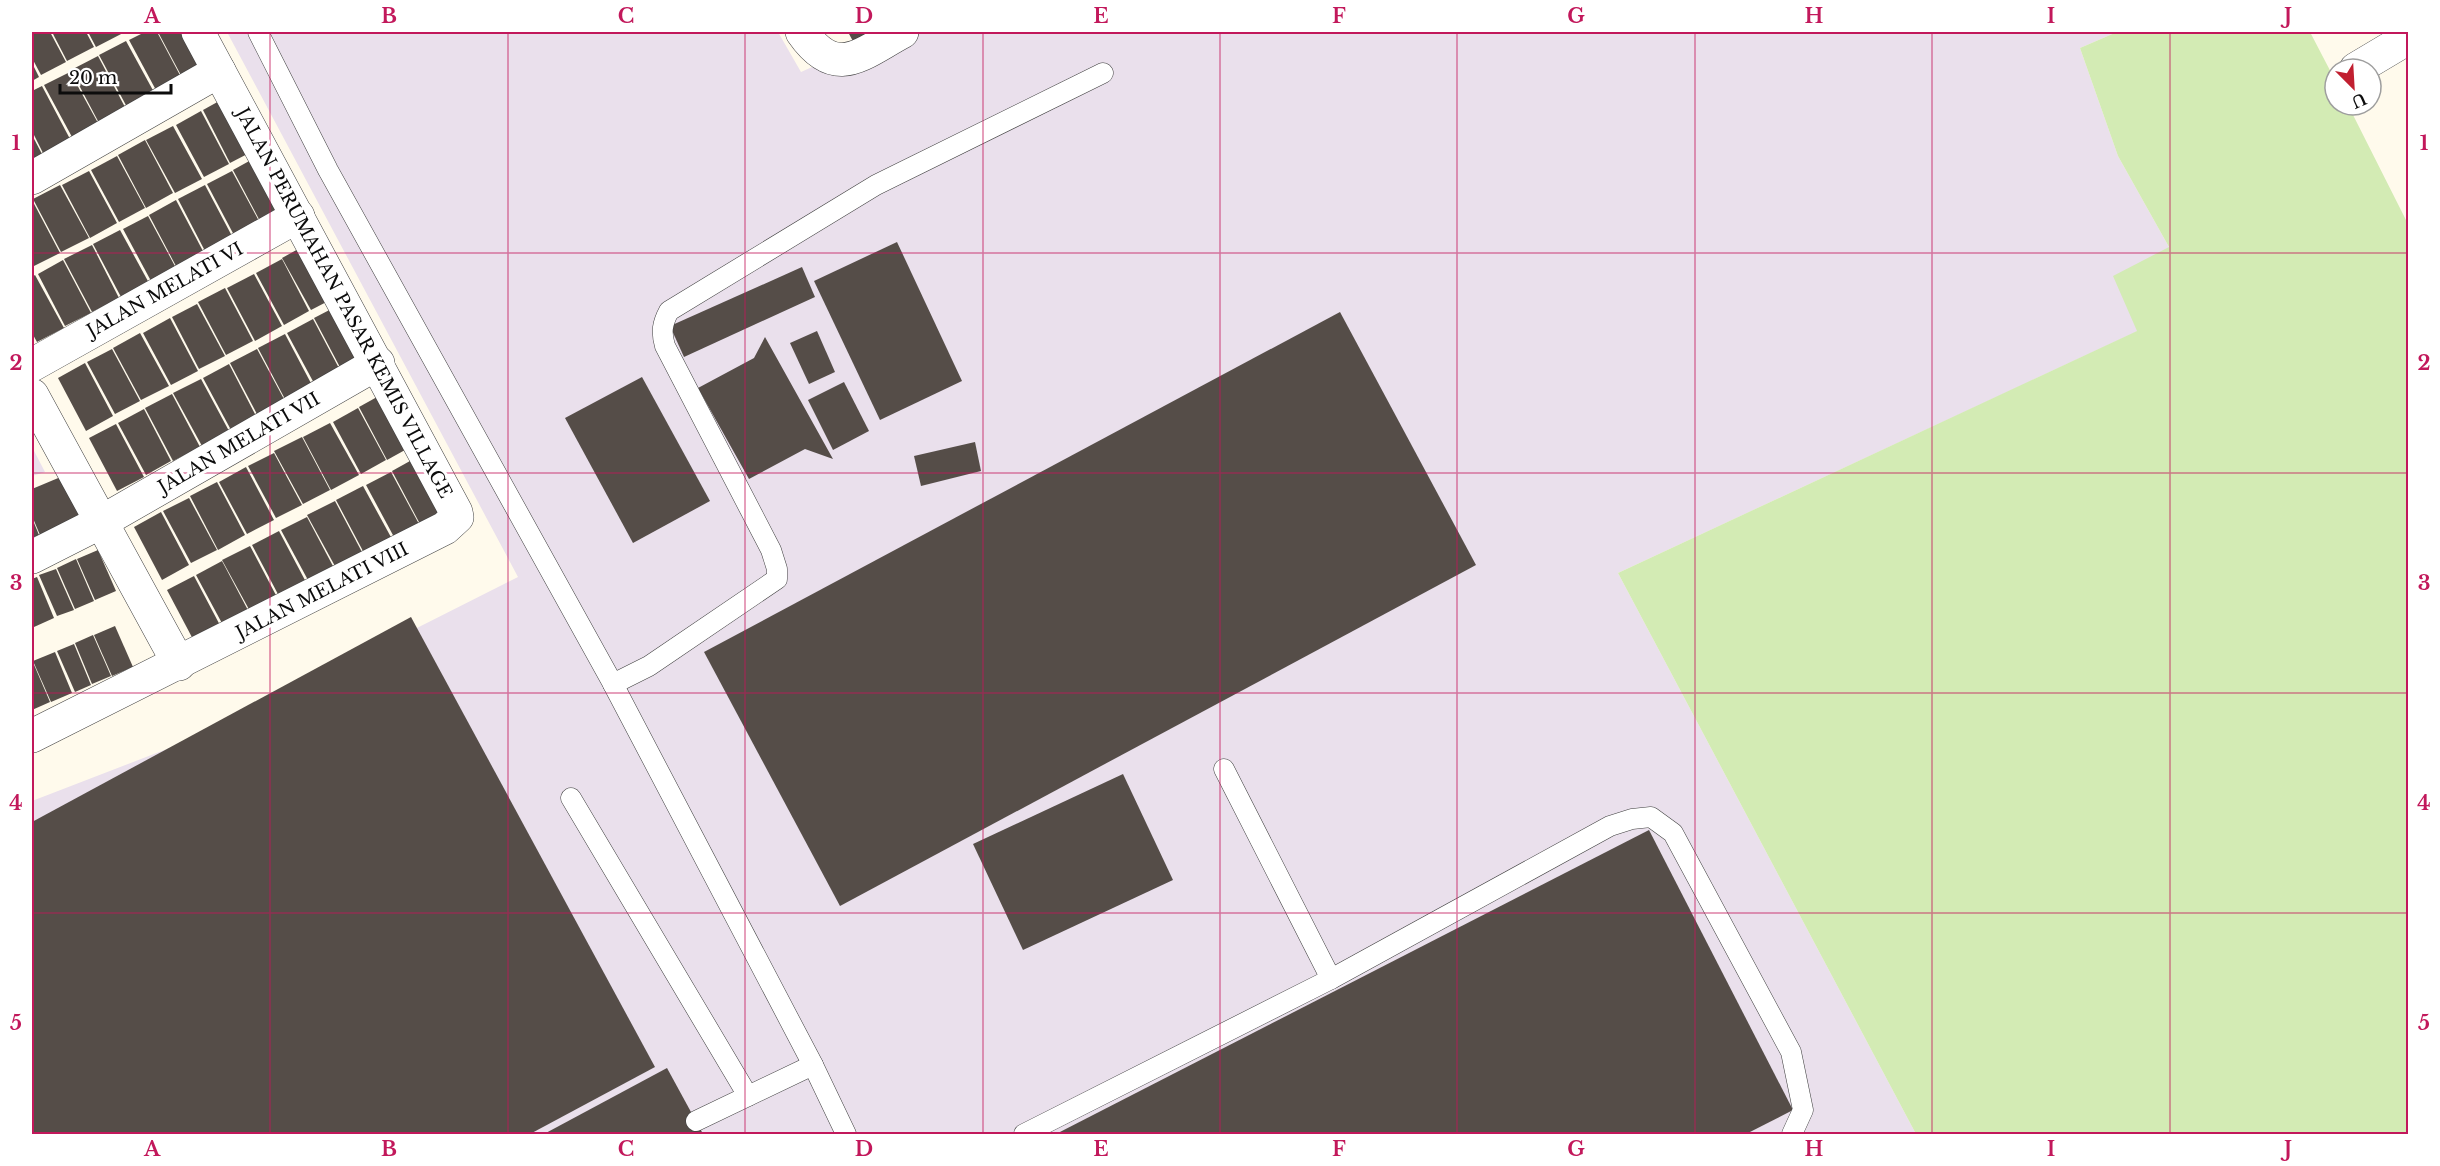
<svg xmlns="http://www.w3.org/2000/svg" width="2440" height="1166" viewBox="0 0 2440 1166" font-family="'Libre Baskerville',serif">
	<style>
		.industrial { fill: #eae0ec }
		.green { fill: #d3ebb4 }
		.building { fill: #554d48 }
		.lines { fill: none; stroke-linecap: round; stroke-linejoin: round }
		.lane-casing { stroke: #3f3f3f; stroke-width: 21 }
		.street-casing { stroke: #3f3f3f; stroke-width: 34 }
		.lane { stroke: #fff; stroke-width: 20 }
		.street { stroke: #fff; stroke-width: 33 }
		.grid { fill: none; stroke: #c2185b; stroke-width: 1.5; stroke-opacity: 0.55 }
		.labels { text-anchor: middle; stroke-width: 6; stroke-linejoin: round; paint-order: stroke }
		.street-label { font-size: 18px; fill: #0c0c0c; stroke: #fff }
		.neatline { fill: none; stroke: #c2185b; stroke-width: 2 }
		.grid-label { font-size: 20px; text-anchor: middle; font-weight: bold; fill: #c2185b }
	</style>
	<rect width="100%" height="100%" fill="#fffaec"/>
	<g class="industrial">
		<polygon points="227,32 778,32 801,72 890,32 2117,32 2080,48 2118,156 2169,247 2138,331 1618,573 1916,1134 32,1134 32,801 211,732 518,577"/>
		<polygon points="32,447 45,472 32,476"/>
	</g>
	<polygon class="green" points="2117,32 2310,32 2335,80 2335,105 2348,105 2408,224 2408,1134 1916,1134 1618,573 2137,331 2113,276 2169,247 2118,156 2080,48"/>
	<g class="building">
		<polygon points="32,32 50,32 66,62 41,75 32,58"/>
		<polygon points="52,32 86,32 94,47 67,61"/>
		<polygon points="88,32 125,32 96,47"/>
		<polygon points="145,32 157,32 182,79 157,92 129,40"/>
		<polygon points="158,32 193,32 210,64 183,79"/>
		<polygon points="848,32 881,32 855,45"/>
		<polygon points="126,41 155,94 128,109 99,55"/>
		<polygon points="98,56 126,109 99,123 71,70"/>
		<polygon points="32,63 39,77 32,81"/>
		<polygon points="70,72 98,123 72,137 44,85"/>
		<polygon points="42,86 70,139 43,153 32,131 32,91"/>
		<polygon points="230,95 257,149 230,163 203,110"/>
		<polygon points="201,111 229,164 204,177 176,125"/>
		<polygon points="173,126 202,179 175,193 146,140"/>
		<polygon points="32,135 42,154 32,159"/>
		<polygon points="145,140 173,193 146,208 118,155"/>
		<polygon points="260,155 288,208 261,223 233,170"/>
		<polygon points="117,156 145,208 119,222 91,170"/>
		<polygon points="89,171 117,223 90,238 62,185"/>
		<polygon points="232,171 260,223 235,237 207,184"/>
		<polygon points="60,185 89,238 61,252 33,199"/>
		<polygon points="205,185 233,238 206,253 178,199"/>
		<polygon points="32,200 60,253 34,266 32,261"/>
		<polygon points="176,200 204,253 177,268 149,215"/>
		<polygon points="148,216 176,268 151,281 123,229"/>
		<polygon points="120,230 149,283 121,297 93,244"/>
		<polygon points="897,242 962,381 880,420 814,281"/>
		<polygon points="309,243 338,296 311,310 282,258"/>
		<polygon points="92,245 119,298 92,312 64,259"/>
		<polygon points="282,259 309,311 284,325 256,273"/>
		<polygon points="63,260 91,313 65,326 38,274"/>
		<polygon points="802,267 815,297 684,357 670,326"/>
		<polygon points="254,274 282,326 255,341 227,288"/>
		<polygon points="35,275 64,328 37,342 32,333 32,277"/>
		<polygon points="225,288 253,341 226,355 198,302"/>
		<polygon points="197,304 225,356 199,369 172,317"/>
		<polygon points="341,304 369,357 342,371 314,318"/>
		<polygon points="1340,312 1476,565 840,906 704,652"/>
		<polygon points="170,318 198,371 171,385 143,333"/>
		<polygon points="313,319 341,372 315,385 287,333"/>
		<polygon points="817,331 835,372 809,384 790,343"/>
		<polygon points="140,333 169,386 141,400 113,348"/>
		<polygon points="285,334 313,387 286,401 258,348"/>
		<polygon points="765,337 833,459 805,449 749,479 698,388 754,358"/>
		<polygon points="112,349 140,401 115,414 87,362"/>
		<polygon points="257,349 285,401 258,416 230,363"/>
		<polygon points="85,363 113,416 86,431 58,378"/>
		<polygon points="229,364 256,416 231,430 203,378"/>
		<polygon points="642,377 710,501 633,543 565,418"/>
		<polygon points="201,379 229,431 202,446 173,393"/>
		<polygon points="844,382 869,431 833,450 808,400"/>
		<polygon points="386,392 414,445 387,460 359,407"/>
		<polygon points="172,394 200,447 173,461 145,408"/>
		<polygon points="358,408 386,460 361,474 333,422"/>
		<polygon points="144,409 171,461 146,475 118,423"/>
		<polygon points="330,423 359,475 331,490 303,437"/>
		<polygon points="116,424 144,477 117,491 89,438"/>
		<polygon points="302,437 330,490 303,504 274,451"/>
		<polygon points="975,442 981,471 921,486 914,456"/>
		<polygon points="274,453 302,505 276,518 248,466"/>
		<polygon points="419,456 447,509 420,524 392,471"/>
		<polygon points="246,467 274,520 247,534 219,482"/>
		<polygon points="391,472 419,524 394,537 366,485"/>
		<polygon points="63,476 80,517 40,535 32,516 32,489"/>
		<polygon points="217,482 245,535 218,550 190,496"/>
		<polygon points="363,486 392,539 364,553 336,500"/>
		<polygon points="189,498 217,550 191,563 163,511"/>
		<polygon points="335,501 363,554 336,568 307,515"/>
		<polygon points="161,512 189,565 162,580 134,527"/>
		<polygon points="307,517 334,568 309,582 281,530"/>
		<polygon points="32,518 39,535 32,538"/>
		<polygon points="279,531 307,584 280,598 252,545"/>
		<polygon points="250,546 278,599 251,613 222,560"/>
		<polygon points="98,550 116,591 95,600 77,559"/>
		<polygon points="76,559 94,601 75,609 57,568"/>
		<polygon points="222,561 250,614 224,627 196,575"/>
		<polygon points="56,569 74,610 57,616 39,575"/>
		<polygon points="194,576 222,629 195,643 167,590"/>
		<polygon points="37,577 54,618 34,627 32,622 32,579"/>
		<polygon points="411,617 655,1067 530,1134 32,1134 32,822"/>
		<polygon points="115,626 133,667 112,676 94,635"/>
		<polygon points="93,635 111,676 92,684 75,643"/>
		<polygon points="74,644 91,685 75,692 57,651"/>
		<polygon points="55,652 72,693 51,702 33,661"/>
		<polygon points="32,660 50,702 32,710"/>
		<polygon points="1123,774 1173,880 1023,950 973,844"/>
		<polygon points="1649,830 1793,1110 1746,1134 1056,1134"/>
		<polygon points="667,1068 703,1134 544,1134"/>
	</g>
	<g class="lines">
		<g class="lane-casing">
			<g id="lane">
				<polyline points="258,32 328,170 613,684 813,1065 846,1134"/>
				<path d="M613,684L649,666L777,579V569L771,550L665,346C661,332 662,324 669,311L876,185L1103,73"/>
				<polyline points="1224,769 1331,979"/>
				<polyline points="571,798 748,1096"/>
				<polyline points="696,1121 813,1065"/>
				<polyline points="1024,1134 1331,979 1610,826 1632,819 1651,817 1673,833 1791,1052 1803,1110 1792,1134"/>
			</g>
		</g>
		<g class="street-casing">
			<g id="street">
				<path d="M802,32C836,81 861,54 902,32"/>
				<polyline points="2356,69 2408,38"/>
				<polyline points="32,178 219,71"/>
				<polyline points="32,365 298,216"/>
				<polyline points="32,395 179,664"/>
				<polyline points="32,557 101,522 378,363"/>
				<polyline points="32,736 445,528 457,517 456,512 198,32"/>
			</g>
		</g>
		<use href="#lane" class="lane"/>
		<use href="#street" class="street"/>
	</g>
	<path class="grid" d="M270,32V1134M508,32V1134M745,32V1134M983,32V1134M1220,32V1134M1457,32V1134M1695,32V1134M1932,32V1134M2170,32V1134M32,253H2408M32,473H2408M32,693H2408M32,913H2408"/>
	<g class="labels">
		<g class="street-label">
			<text transform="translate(165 290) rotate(-29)" y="6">JALAN MELATI VI</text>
			<text transform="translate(344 303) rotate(62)" y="6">JALAN PERUMAHAN PASAR KEMIS VILLAGE</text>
			<text transform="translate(239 443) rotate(-30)" y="6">JALAN MELATI VII</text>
			<text transform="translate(322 591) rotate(-27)" y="6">JALAN MELATI VIII</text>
		</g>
	</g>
	<rect width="2440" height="1166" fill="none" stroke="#ffffff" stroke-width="66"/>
	<g transform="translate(2353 87) rotate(156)"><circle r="28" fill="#ffffff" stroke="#9e9e9e" stroke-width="1.5"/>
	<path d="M0-4.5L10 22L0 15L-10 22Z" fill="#c11f30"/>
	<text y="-9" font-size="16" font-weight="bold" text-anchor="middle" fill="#0c0c0c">U</text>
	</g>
	<path d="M60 84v9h111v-9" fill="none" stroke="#0c0c0c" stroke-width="3"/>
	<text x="69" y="84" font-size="18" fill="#0c0c0c" stroke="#ffffff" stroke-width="4.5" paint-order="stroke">20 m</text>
	<rect x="33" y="33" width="2374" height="1100" class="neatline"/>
	<g class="grid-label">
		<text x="152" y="23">A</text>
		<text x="389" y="23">B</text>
		<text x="626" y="23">C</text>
		<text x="864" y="23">D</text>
		<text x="1101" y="23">E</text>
		<text x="1339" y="23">F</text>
		<text x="1576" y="23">G</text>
		<text x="1814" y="23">H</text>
		<text x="2051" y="23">I</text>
		<text x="2288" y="23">J</text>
		<text x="16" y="150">1</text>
		<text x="2424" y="150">1</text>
		<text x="16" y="370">2</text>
		<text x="2424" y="370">2</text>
		<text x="16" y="590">3</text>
		<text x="2424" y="590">3</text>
		<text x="16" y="810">4</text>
		<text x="2424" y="810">4</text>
		<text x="16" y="1030">5</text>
		<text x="2424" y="1030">5</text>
		<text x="152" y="1156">A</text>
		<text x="389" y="1156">B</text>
		<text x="626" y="1156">C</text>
		<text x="864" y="1156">D</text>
		<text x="1101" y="1156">E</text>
		<text x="1339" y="1156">F</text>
		<text x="1576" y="1156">G</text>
		<text x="1814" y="1156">H</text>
		<text x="2051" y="1156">I</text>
		<text x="2288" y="1156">J</text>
	</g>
</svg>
